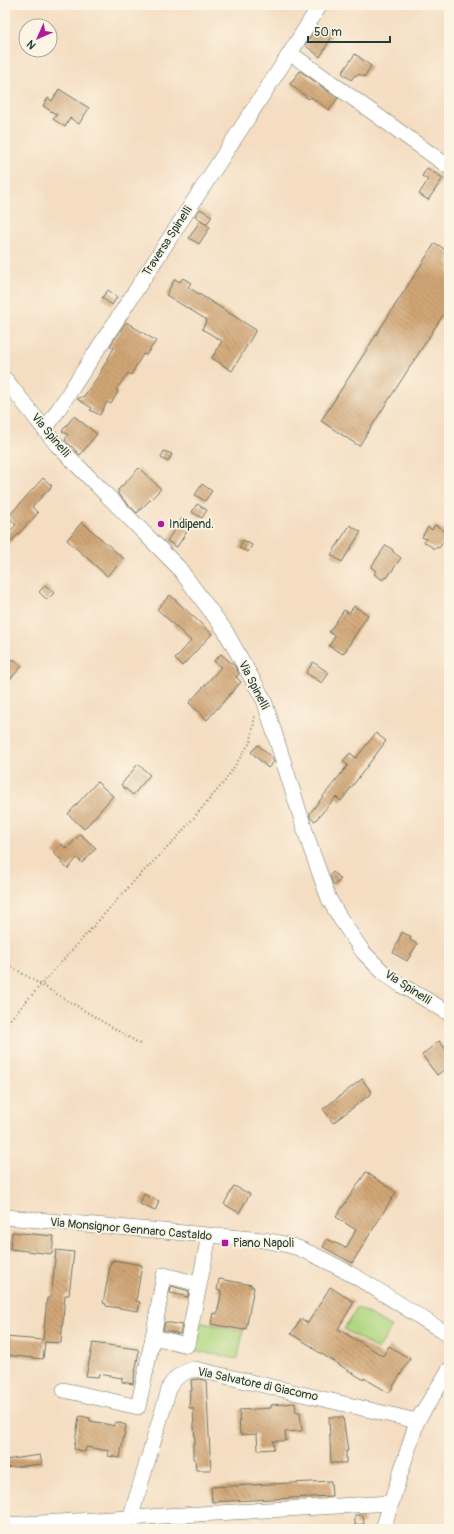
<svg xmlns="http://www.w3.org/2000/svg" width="454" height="1534" viewBox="0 0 454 1534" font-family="Pangolin,sans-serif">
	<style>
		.pitch { fill: #aed57f; stroke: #66895a }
		.building { fill: url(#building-back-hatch) }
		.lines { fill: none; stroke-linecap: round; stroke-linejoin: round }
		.minor-casing { stroke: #6a7565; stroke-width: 16 }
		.path { stroke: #6a7565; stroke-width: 2; stroke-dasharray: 1 3; stroke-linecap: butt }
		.minor { stroke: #fff; stroke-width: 15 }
		.poi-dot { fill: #b5179e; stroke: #fcf5e5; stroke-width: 1.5 }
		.labels { text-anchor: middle; stroke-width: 3.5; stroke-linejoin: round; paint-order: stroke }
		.street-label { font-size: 12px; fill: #1f3d34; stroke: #fcf5e5 }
		.poi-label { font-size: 12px; fill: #1f3d34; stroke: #fcf5e5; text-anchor: start }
	</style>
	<defs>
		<pattern id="building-back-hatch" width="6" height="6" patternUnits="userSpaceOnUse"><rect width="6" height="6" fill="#d1a676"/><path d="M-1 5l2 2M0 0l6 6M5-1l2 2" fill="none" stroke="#a98862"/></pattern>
	</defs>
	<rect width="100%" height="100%" fill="#fcf5e5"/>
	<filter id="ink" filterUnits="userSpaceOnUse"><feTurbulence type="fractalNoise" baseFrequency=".025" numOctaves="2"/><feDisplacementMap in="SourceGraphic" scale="8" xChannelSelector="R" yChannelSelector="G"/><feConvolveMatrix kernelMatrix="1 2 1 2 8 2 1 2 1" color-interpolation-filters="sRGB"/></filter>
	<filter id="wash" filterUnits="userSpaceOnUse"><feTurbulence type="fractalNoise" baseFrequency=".012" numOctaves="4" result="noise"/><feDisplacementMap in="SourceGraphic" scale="16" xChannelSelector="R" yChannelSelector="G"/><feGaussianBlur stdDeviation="0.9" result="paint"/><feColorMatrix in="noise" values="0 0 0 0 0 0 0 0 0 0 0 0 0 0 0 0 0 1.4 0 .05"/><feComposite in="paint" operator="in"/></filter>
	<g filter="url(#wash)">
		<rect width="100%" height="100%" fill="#f4ddc1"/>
		<g class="pitch">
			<polygon points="357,1307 392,1327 378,1350 344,1329"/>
			<polygon points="198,1322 243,1331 238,1359 192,1350"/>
		</g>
		<g id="blocks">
			<g class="building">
				<polygon points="317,26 322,30 328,28 332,36 320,57 305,45"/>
				<polygon points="355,54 371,66 364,77 359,74 357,76 355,75 351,80 342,73"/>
				<polygon points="300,71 338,98 329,110 311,97 309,99 290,84"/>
				<polygon points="59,89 89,108 79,124 70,118 65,127 53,119 57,115 43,106 48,98 52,101"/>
				<polygon points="427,168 443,178 428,200 419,194 428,180 422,176"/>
				<polygon points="200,209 212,216 207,224 195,216"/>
				<polygon points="200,221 210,227 199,244 189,238"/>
				<polygon points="435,243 449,252 449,306 359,446 321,421"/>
				<polygon points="183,278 191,283 188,287 256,330 232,371 212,358 222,341 202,329 207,320 166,295 175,279 180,282"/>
				<polygon points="108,290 117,297 112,305 102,298"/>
				<polygon points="126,322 156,341 146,355 143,354 131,375 128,373 116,390 118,392 111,404 107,402 100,415 90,410 92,408 77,399 84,396 102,371 101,371 114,348 110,346"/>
				<polygon points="74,416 97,434 80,455 65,440 68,435 62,431"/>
				<polygon points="164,451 172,454 168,462 161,458"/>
				<polygon points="139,468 161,489 137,513 118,494 118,490"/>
				<polygon points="43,478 52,486 32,507 38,513 10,543 5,539 5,537 16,525 8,517"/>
				<polygon points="202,484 212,491 205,501 195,495"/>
				<polygon points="197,504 207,510 202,518 192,512"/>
				<polygon points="182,518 191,525 177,547 167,541"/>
				<polygon points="82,522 124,559 107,576 67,540"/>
				<polygon points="350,525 361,532 342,562 331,555"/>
				<polygon points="435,525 449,534 439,548 437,547 435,549 424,542 426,539 422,537 428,527 432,530"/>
				<polygon points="243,540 252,545 248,552 239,548"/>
				<polygon points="386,545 393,550 393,552 401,558 387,578 385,577 383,580 374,574 376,571 371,567"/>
				<polygon points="45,585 54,593 47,600 39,592"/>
				<polygon points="170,595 212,634 182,666 175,659 191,641 157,609"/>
				<polygon points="354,606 368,615 343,654 329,646 335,636 329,632 344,610 349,613"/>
				<polygon points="221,654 235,666 239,674 236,677 241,682 207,720 189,703 221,667 214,661"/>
				<polygon points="13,659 22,666 5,685 5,669"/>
				<polygon points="313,662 329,673 322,683 306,673"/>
				<polygon points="376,733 386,741 341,801 336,797 315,821 310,818 310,813 348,765 343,761 350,753 356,758"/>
				<polygon points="258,745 273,759 274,762 268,768 251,752"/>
				<polygon points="138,764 150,775 133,795 121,785"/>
				<polygon points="97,782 113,796 84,829 68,814"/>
				<polygon points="80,834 96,848 82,863 77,858 68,869 61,863 63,861 53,853 61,844 67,849"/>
				<polygon points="333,872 341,879 334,886 330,876"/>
				<polygon points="402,932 411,937 410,940 417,944 407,961 393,953"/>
				<polygon points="439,1041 449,1053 449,1066 437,1075 422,1055"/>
				<polygon points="362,1079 372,1093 333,1123 323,1109"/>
				<polygon points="366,1172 396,1192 352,1263 323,1247 327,1239 346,1248 356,1230 336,1217"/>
				<polygon points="234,1186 250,1194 239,1213 224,1204"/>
				<polygon points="144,1194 159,1201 155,1211 140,1204"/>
				<polygon points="12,1232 54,1236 52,1254 10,1249"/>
				<polygon points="56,1250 74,1252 69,1295 65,1295 61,1343 45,1342 43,1359 5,1355 5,1337 43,1340 47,1298 51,1298"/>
				<polygon points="113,1260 142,1265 136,1301 140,1302 138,1311 106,1306 106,1304 103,1303 111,1261 113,1262"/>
				<polygon points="219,1279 252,1285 251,1287 254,1287 246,1329 244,1328 244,1330 211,1324 213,1313 217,1314 220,1300 221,1291 217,1290"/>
				<polygon points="171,1286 189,1291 188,1297 170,1293"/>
				<polygon points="330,1287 354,1302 338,1329 383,1356 389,1346 410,1359 389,1393 364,1378 364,1380 312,1348 313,1347 291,1334 301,1319 308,1323"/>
				<polygon points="165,1322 182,1325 180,1334 163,1330"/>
				<polygon points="93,1343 137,1349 139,1351 133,1384 122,1382 122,1378 99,1374 98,1377 86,1376"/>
				<polygon points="200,1379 206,1381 211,1470 196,1470 195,1459 193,1459 193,1443 195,1443 193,1408 189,1408 190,1391 192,1391 191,1380"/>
				<polygon points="295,1403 296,1412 300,1412 302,1431 285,1432 286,1441 273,1441 274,1449 258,1450 257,1434 240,1435 239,1410 271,1408 271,1405"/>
				<polygon points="81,1416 90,1418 90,1421 102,1423 114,1426 114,1423 117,1422 126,1425 120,1458 108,1456 109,1451 86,1447 85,1452 74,1449 79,1417"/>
				<polygon points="329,1417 343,1417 348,1451 346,1451 346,1463 331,1463"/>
				<polygon points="40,1455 42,1464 5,1468 5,1460"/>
				<polygon points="331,1481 332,1496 212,1502 211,1487"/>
				<polygon points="355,1515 363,1515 364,1524 355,1525"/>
			</g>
		</g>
	</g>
	<g filter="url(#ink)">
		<use href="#blocks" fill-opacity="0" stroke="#6a7565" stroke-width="1"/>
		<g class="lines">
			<g class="minor-casing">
				<g id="minor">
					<polyline points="290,53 320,5"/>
					<polyline points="5,379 57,445 178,567 224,629 264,700 310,846 329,899 340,918 363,952 384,973 401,985 449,1013"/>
					<polyline points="45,430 290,53 449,167"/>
					<path d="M5,1217L263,1240C275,1242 287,1244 298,1248C350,1269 401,1306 449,1335"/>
					<polyline points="153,1337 164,1275 199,1284"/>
					<polyline points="64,1390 138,1407 153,1337 187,1345 209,1236"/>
					<path d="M130,1519L170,1386C176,1376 184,1371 195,1369L417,1421"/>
					<polyline points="5,1525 391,1503"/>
					<polyline points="383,1529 417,1421 449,1370"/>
				</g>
			</g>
			<g class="path">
				<polyline points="5,963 140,1044"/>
				<polyline points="5,1025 135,880 174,841 225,781 251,741 255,715"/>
			</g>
			<use href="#minor" class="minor"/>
		</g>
	</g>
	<g class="poi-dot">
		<circle cx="161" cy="524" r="4"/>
		<rect x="221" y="1239" width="8" height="8" rx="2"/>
	</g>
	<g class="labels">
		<g class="street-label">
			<text transform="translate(167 241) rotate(-57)" y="4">Traversa Spinelli</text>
			<text transform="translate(51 435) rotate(50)" y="4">Via Spinelli</text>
			<text transform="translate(254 685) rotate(63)" y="4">Via Spinelli</text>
			<text transform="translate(408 987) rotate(33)" y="4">Via Spinelli</text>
			<text transform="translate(131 1229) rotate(5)" y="4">Via Monsignor Gennaro Castaldo</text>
			<text transform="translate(258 1384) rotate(12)" y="4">Via Salvatore di Giacomo</text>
		</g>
		<g class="poi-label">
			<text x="169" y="528">Indipend.</text>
			<text x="233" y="1247">Piano Napoli</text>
		</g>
	</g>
	<rect width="454" height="1534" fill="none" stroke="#fcf5e5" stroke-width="20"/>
	<g transform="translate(38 38) rotate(225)"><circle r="19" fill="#fcf5e5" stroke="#a4ab9e"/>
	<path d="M0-3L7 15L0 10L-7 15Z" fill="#b5179e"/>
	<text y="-6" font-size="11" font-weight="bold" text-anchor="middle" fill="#1f3d34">N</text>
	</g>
	<path d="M308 36v6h82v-6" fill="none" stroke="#1f3d34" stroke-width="2"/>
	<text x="314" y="36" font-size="12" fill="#1f3d34" stroke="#fcf5e5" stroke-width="3" paint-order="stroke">50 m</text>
</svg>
